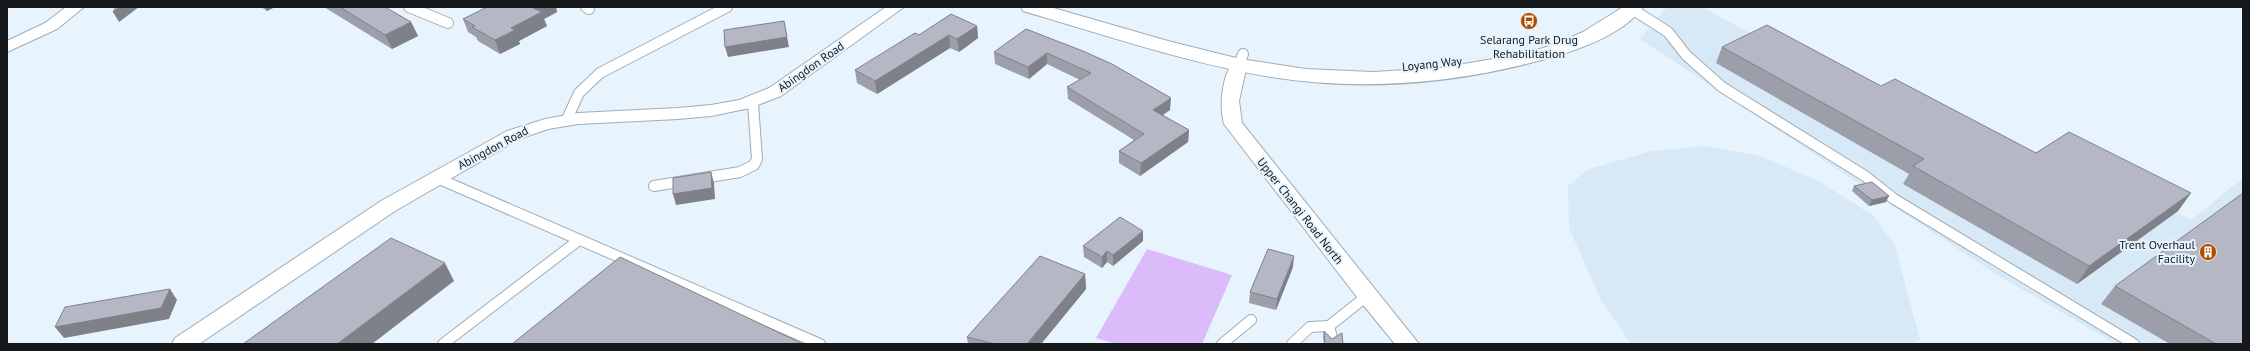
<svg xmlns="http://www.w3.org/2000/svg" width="2250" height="351" viewBox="0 0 2250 351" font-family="'PT Sans',sans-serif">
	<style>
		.built { fill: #d7e9f7 }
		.green { fill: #dcbbfa }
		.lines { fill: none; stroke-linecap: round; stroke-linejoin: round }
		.service-casing { stroke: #a1acb4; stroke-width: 12 }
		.minor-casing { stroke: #a1acb4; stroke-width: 2 }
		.tertiary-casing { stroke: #a1acb4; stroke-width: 2 }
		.service { stroke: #fff; stroke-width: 10 }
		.minor { fill: #fff; fill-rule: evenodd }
		.tertiary { fill: #fff; fill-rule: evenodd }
		.wall { fill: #9c9ea9 }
		.shaded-wall { fill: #7f8189 }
		.building { fill: #b5b8c4; stroke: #7f8189 }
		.labels { text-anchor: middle; stroke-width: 4; stroke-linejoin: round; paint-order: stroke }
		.poi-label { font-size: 12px; fill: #14181b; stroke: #e8f4fd }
		.street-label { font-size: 12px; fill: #14181b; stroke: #e8f4fd }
	</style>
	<rect width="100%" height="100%" fill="#e8f4fd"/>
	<g class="built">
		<polygon points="1667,7 1702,7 1865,96 2014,164 2049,144 2191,220 2243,178 2243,344 2116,344 1996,274 1640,39"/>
		<polygon points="1704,146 1757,155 1817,180 1875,217 1895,246 1920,340 1910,344 1631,344 1601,300 1569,228 1568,186 1589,169 1652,151"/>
	</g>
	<polygon class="green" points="1147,249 1232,275 1202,344 1116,344 1096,338"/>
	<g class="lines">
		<g class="service-casing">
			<g id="service">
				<polyline points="409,7 448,23"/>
				<polyline points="586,7 589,9"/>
				<polyline points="1632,9 1668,32 1686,55 1722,87 1865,176 1894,199 2134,344"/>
				<polyline points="1239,65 1243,54"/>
				<polyline points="567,119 579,93 600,73 727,7"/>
				<polyline points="437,178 820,344"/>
				<polyline points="654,186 740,172 754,165 757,159 753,103"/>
				<polyline points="1329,326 1367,296"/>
				<polyline points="443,344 579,240"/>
				<polyline points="1222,344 1251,320"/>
				<polyline points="1292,344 1310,327 1329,326 1332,338"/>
			</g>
		</g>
		<g class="minor-casing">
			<g id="minor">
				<polygon points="66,7 84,7 57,29 7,52 7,41 45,23"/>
				<polygon points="886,7 904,7 781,96 750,108 711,116 678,119 578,124 548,129 519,139 395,211 199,344 172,344 175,338 381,201 507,131 545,119 578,113 678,108 711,105 739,100 769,88"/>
				<path d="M1239,60L1245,61L1247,65L1239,101L1242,123L1419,344H1395L1360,301L1224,124C1219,105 1222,78 1233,61Z"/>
			</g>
		</g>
		<g class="tertiary-casing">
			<path id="tertiary" d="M1021,7H1050L1168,41L1240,59L1306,69L1373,72L1440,68L1522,54L1550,46L1583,32L1623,7H1643C1623,36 1570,53 1538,61C1452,84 1360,91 1271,77C1187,63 1105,35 1023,11Z"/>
		</g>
		<use href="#service" class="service"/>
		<use href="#minor" class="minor"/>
		<use href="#tertiary" class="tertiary"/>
	</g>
	<g class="wall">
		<polygon points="261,7 275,7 267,11"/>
		<polygon points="324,7 385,7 411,22 418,36 392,49"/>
		<polygon points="487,7 556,7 557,12 544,19 547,26 519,41 520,44 500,54 478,41 476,37 468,32 463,19"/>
		<polygon points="977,26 978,38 959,52 950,48 877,94 857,83 855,70 919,35"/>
		<polygon points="1026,29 1170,110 1163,115 1189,130 1188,142 1140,176 1119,163 1119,151 1134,140 1068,99 1067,87 1080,80 1047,64 1029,79 995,64 994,52"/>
		<polygon points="1722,47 2036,153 2191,193 2178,211 2077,284 1903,184 1909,174 1716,63"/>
		<polygon points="1854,186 1886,202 1869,206 1852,191"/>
		<polygon points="1143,241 1113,266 1107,262 1102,268 1084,257 1083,246"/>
		<polygon points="1293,267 1276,310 1249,303 1250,292"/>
		<polygon points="1085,274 1086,289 1041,344 968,344 967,337"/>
		<polygon points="2115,286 2243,344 2170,344 2101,304"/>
		<polygon points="1324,331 1332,339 1343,344 1324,344 1323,337"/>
	</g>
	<g class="shaded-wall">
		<polygon points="120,7 139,7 119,22 113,12"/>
		<polygon points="265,7 275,7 267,11"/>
		<polygon points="535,7 556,7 557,12 544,19 547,26 519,41 520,44 500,54 495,40 511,28"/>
		<polygon points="784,21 789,47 728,57 725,47"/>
		<polygon points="411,22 418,36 392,49 385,35"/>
		<polygon points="977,26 978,38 959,52 957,39"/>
		<polygon points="949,35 950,48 877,94 875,81"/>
		<polygon points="1047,53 1047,64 1029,79 1028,67"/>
		<polygon points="1171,98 1170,110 1152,122 1153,110"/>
		<polygon points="1189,130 1188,142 1140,176 1141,163"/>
		<polygon points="711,172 714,183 715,199 676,205 673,194"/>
		<polygon points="2191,193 2178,211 2077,284 2089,266"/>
		<polygon points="1889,196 1886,202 1869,206 1872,200"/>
		<polygon points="1143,231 1143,241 1113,266 1113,255"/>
		<polygon points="1107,251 1107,262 1102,268 1102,257"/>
		<polygon points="1294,256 1293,267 1276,310 1277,299"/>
		<polygon points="445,263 454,281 372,344 337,344"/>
		<polygon points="1085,274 1086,289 1041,344 1027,344"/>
		<polygon points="170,289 177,300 169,319 64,338 55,327"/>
	</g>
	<g class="building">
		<polygon points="116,7 120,7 113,12"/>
		<polygon points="340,7 385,7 411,22 385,35"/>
		<polygon points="487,7 535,7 533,8 542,12 511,28 515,30 495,40 472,27 475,26 463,19"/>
		<polygon points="951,14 977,26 957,39 949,35 875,81 855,70 915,33 919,35"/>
		<polygon points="784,21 787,37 725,47 724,30"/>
		<polygon points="1767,25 1881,86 1895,79 2036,153 2069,132 2191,193 2089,266 1913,166 1924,159 1722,47"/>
		<polygon points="1026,29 1083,51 1112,64 1171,98 1153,110 1189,130 1141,163 1119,151 1144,134 1067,87 1091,73 1047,53 1028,67 994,52"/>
		<polygon points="711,172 712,188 673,194 673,178"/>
		<polygon points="1872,182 1889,196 1872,200 1854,186"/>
		<polygon points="2243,193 2243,344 2216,344 2115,286"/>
		<polygon points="1120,217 1143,231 1113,255 1107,251 1102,257 1083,246"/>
		<polygon points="391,238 445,263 337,344 243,344"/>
		<polygon points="1268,249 1294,256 1277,299 1250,292"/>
		<polygon points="1040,256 1085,274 1027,344 995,344 967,337"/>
		<polygon points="620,257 803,344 512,344"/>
		<polygon points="170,289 161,308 55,327 65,307"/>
		<polygon points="1324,331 1332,339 1342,333 1343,344 1325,344"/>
	</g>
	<defs>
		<g id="bus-disc" transform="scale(0.9)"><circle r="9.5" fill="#ad4d03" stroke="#e8f4fd"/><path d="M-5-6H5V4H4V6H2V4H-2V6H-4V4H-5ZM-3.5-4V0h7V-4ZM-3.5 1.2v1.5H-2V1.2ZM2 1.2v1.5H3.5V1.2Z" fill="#fff"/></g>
		<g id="building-disc" transform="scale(0.9)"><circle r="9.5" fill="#ad4d03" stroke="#e8f4fd"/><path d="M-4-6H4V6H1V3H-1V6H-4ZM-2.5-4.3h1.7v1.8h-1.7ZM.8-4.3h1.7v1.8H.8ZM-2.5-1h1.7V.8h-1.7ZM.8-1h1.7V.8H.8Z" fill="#fff"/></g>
	</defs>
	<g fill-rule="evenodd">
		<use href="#bus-disc" x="1529" y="21"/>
		<use href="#building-disc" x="2208" y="252"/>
	</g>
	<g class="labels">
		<g class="poi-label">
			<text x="1529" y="44">Selarang Park Drug<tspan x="1529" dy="14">Rehabilitation</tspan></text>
			<text x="2195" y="249" text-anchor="end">Trent Overhaul<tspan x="2195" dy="14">Facility</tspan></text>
		</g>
		<g class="street-label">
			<text transform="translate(1432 64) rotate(-6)" y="4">Loyang Way</text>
			<text transform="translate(811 67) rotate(-35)" y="4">Abingdon Road</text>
			<text transform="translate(493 148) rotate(-28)" y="4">Abingdon Road</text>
			<text transform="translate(1300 211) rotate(52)" y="4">Upper Changi Road North</text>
		</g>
	</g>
	<rect width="2250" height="351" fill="none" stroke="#14181b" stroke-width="16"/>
</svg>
